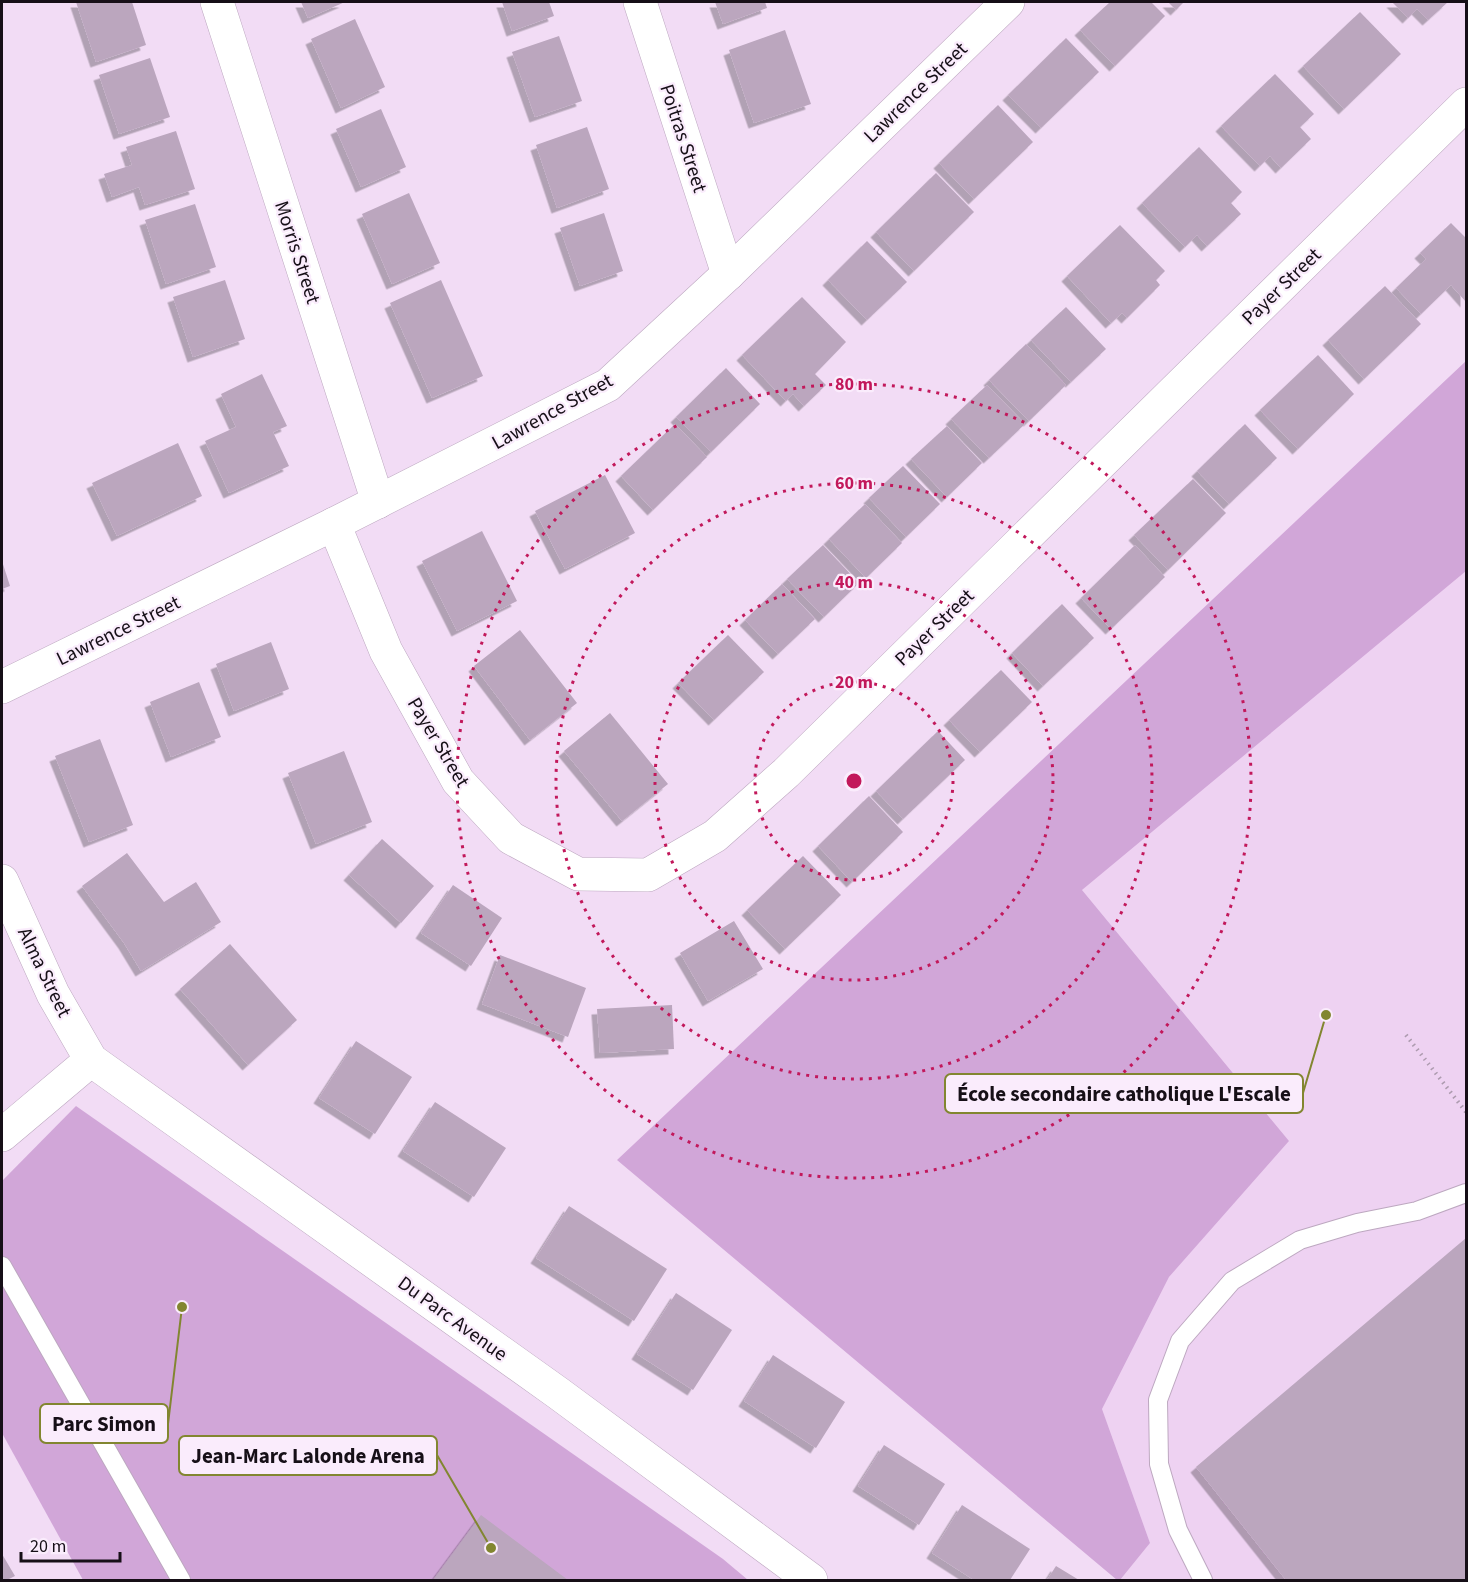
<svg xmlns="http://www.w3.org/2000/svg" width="1468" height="1582" viewBox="0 0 1468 1582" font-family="'Source Sans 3',sans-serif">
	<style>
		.built { fill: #eed2f2 }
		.green { fill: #d1a6d8 }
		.building { fill: #bba6be; filter: url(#shadow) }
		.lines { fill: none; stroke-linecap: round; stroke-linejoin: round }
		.lane-casing { stroke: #bda8c0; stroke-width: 20 }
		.street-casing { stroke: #bda8c0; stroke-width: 34 }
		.path { stroke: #ad9baf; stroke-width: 4; stroke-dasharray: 1.5 4.5; stroke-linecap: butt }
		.lane { stroke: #fff; stroke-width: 18 }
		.street { stroke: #fff; stroke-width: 33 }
		.ring { fill: none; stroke: #c2185b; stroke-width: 3; stroke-dasharray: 3 6 }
		.labels { text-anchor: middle; stroke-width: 4.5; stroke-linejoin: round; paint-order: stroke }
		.street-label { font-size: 20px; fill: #160f17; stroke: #faecfc }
		.centre { fill: #c2185b; stroke: #faecfc; stroke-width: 3 }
		.ring-label { font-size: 18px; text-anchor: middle; font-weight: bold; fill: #c2185b; stroke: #faecfc; stroke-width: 4.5; stroke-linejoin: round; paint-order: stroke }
		.leader { fill: none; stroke: #828630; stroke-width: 2 }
		.callout-dot { fill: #828630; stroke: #faecfc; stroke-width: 2 }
		.callout { fill: #faecfc; stroke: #828630; stroke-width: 2 }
		.callout-label { font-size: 21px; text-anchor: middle; font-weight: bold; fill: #160f17 }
	</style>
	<defs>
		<filter id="shadow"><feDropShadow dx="-5.5" dy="5.5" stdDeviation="0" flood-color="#0004"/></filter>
	</defs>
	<rect width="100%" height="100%" fill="#f2dcf5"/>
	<polygon class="built" points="1466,562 1466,1580 1120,1580 1150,1543 1102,1409 1169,1277 1289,1141 1082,890"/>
	<g class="green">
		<polygon points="1466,361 1466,571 1082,890 1289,1141 1169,1277 1102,1409 1150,1543 1120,1580 1117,1580 617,1160"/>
		<polygon points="76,1106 723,1559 748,1580 83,1580 2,1433 2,1181"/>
	</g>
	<g class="building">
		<polygon points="76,2 132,2 146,45 96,62"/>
		<polygon points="301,2 345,2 308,18"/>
		<polygon points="502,2 549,2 554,16 512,31"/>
		<polygon points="715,2 765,2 767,8 723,24"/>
		<polygon points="1110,2 1151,2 1165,16 1115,66 1080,30"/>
		<polygon points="1168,2 1184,2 1176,10"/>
		<polygon points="1392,2 1448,2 1428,20 1417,9 1408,18"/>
		<polygon points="1360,12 1401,54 1344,109 1303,66"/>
		<polygon points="355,19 385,87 341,108 311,39"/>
		<polygon points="785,30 811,104 754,123 729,50"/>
		<polygon points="559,36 582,101 535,117 512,52"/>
		<polygon points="1066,38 1099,72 1041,128 1008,95"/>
		<polygon points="150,58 170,117 119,134 99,75"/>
		<polygon points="1275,74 1314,114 1300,127 1311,139 1281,168 1270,156 1260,166 1221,126"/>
		<polygon points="998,105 1033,142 974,199 939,163"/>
		<polygon points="381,109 406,167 361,187 336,129"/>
		<polygon points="587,127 609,189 557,208 536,145"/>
		<polygon points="176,131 195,189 145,205 139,187 112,197 104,174 132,165 126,147"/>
		<polygon points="1199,147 1242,192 1231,203 1241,214 1207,246 1197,235 1185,247 1142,203"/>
		<polygon points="936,173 974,212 914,271 876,232"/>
		<polygon points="409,193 440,263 392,284 362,214"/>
		<polygon points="195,204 216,267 166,284 145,220"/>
		<polygon points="604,213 623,271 580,286 560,228"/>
		<polygon points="1451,223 1466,238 1466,302 1451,285 1421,314 1396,288 1426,259 1420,253"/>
		<polygon points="1120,225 1165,271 1156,280 1160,285 1127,318 1122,313 1111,323 1067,276"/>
		<polygon points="867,241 907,282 867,320 828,280"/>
		<polygon points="225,280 245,339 193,357 173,297"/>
		<polygon points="441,280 483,376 432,398 390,303"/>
		<polygon points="1385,286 1421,324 1364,379 1328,340"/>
		<polygon points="802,297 846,342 815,374 826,385 804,406 793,394 786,401 742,355"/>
		<polygon points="1066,307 1106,349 1071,382 1031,340"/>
		<polygon points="1026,344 1066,385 1029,421 989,380"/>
		<polygon points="1318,355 1354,394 1298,449 1260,410"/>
		<polygon points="726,368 760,404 711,452 676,417"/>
		<polygon points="262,374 287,426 273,432 289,466 229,493 205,441 236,427 221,394"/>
		<polygon points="987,385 1025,424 989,458 951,419"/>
		<polygon points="675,424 707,457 653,510 621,476"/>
		<polygon points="1245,424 1277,458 1229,504 1197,471"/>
		<polygon points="947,426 982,463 947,497 911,459"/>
		<polygon points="178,443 202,496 117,536 92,483"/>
		<polygon points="903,466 940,504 906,537 869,498"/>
		<polygon points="605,475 635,533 565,569 535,511"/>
		<polygon points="1193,479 1226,513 1168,570 1134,535"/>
		<polygon points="865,504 902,543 866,578 829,539"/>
		<polygon points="482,531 517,601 457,631 422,561"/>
		<polygon points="823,545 859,583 824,617 787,579"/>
		<polygon points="1135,545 1165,577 1111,629 1081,598"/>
		<polygon points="2,561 10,586 2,589"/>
		<polygon points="782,584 815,619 778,654 745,620"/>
		<polygon points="1062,604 1094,638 1043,686 1012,653"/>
		<polygon points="520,630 577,703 530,740 474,666"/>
		<polygon points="728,635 764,672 714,720 678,683"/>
		<polygon points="271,642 289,689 234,711 216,664"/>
		<polygon points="1001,670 1032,702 980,752 949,720"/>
		<polygon points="199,682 221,737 171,757 150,702"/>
		<polygon points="610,713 668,784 622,821 564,751"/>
		<polygon points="938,731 965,760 903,819 876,791"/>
		<polygon points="100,739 133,825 89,842 55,756"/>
		<polygon points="344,751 372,822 316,844 288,773"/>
		<polygon points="869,796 903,832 852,882 818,846"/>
		<polygon points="382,839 434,886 401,923 349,875"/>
		<polygon points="127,853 164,902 196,882 221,922 141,971 124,943 82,886"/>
		<polygon points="803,856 841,895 785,949 747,910"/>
		<polygon points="453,885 502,918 471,966 421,933"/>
		<polygon points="734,921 763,969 708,1001 680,953"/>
		<polygon points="230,944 297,1020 248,1065 180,989"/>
		<polygon points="500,955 586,988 568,1037 482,1004"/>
		<polygon points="672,1005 674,1049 600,1053 597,1009"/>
		<polygon points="356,1041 412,1077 375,1134 319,1098"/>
		<polygon points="435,1102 506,1148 474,1197 403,1151"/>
		<polygon points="569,1206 667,1269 634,1321 536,1258"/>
		<polygon points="1466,1238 1466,1580 1286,1580 1196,1467"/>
		<polygon points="676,1293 732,1330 693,1390 637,1354"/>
		<polygon points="773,1355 845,1402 816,1448 744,1401"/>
		<polygon points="884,1445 945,1484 919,1525 858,1486"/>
		<polygon points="962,1505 1030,1549 1010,1580 974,1580 932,1553"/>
		<polygon points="481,1515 568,1580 433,1580"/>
		<polygon points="2,1554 15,1576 7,1580 2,1580"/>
		<polygon points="1056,1566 1079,1580 1047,1580"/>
	</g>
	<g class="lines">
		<g class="lane-casing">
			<g id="lane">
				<polyline points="2,1266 181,1580"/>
				<polyline points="1203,1580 1178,1530 1159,1464 1158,1400 1180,1341 1232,1281 1300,1240 1357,1223 1417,1211 1466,1193"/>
			</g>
		</g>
		<g class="street-casing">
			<g id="street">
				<polyline points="217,2 378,502"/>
				<polyline points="640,2 728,274"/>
				<polyline points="334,524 386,651 458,781 511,838 578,874 648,875 715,836 786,773 1466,104"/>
				<polyline points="2,687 334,524 608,385 728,274 1008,2"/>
				<polyline points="2,881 53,994 91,1060 558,1393 811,1580"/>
				<polyline points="2,1135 91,1060"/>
			</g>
		</g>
		<polyline class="path" points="1406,1035 1466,1112"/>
		<use href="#lane" class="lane"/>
		<use href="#street" class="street"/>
	</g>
	<g class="ring">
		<circle cx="854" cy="781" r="99"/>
		<circle cx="854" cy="781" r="199"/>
		<circle cx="854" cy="781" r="298"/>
		<circle cx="854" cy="781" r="397"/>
	</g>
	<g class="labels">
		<g class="street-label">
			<text transform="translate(915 92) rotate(-44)" y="7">Lawrence Street</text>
			<text transform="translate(684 138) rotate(72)" y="7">Poitras Street</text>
			<text transform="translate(298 252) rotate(72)" y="7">Morris Street</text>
			<text transform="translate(1281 286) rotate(-44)" y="7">Payer Street</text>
			<text transform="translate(552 411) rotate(-29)" y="7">Lawrence Street</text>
			<text transform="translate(934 627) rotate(-44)" y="7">Payer Street</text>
			<text transform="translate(118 630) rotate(-26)" y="7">Lawrence Street</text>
			<text transform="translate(439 742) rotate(59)" y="7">Payer Street</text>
			<text transform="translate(45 972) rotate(64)" y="7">Alma Street</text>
			<text transform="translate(453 1318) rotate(36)" y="7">Du Parc Avenue</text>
		</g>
	</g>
	<circle cx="854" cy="781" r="9" class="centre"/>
	<g class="ring-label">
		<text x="854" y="390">80 m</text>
		<text x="854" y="489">60 m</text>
		<text x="854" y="588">40 m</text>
		<text x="854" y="688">20 m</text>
	</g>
	<path class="leader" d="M1326 1015L1303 1093M182 1307L168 1424M491 1548L437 1455"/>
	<g class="callout-dot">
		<circle cx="1326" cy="1015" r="6"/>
		<circle cx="182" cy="1307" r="6"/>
		<circle cx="491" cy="1548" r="6"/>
	</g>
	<g class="callout">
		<rect x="945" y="1074" width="358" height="39" rx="6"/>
		<rect x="40" y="1404" width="128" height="39" rx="6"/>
		<rect x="179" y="1436" width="258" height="39" rx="6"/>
	</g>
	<g class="callout-label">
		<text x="1124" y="1101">École secondaire catholique L'Escale</text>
		<text x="104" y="1431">Parc Simon</text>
		<text x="308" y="1463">Jean-Marc Lalonde Arena</text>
	</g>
	<rect width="1468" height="1582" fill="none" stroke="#160f17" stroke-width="6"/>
	<path d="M21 1552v9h99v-9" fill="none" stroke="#160f17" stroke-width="3"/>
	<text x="30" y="1552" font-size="18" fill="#160f17" stroke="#faecfc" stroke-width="4.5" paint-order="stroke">20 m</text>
</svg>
